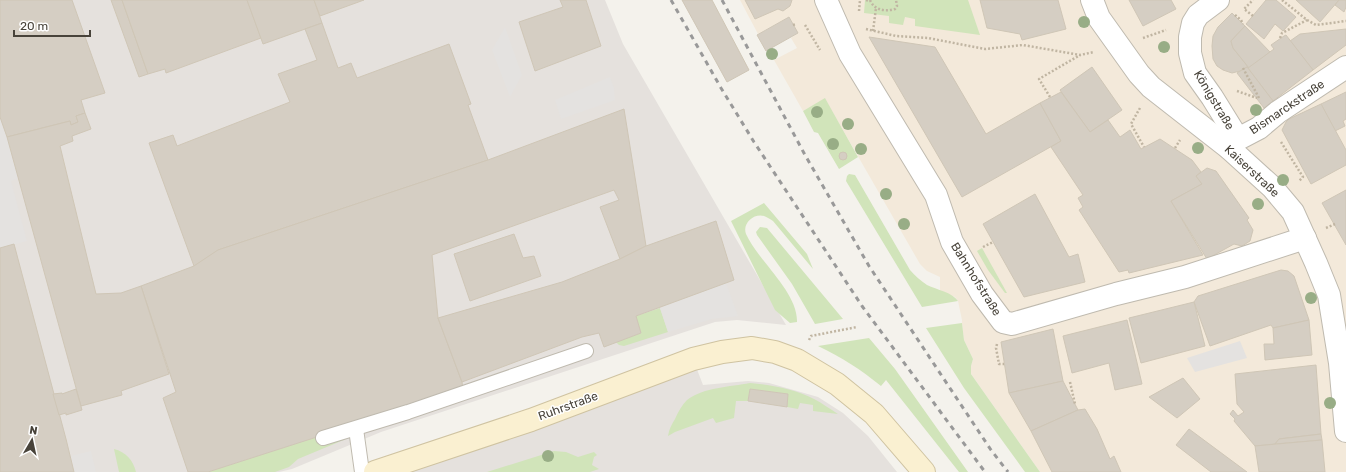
<svg xmlns="http://www.w3.org/2000/svg" width="1346" height="472" viewBox="0 0 1346 472" font-family="Rubik,sans-serif">
	<style>
		.commercial { fill: #f3e9da }
		.industrial { fill: #e5e1dd }
		.green { fill: #d1e4ba }
		.parking { fill: #e4e2e0 }
		.building { fill: #d5cec3; stroke: #cfc6b6 }
		.lines { fill: none; stroke-linecap: round; stroke-linejoin: round }
		.lane-casing { stroke: #bfbaaf; stroke-width: 16 }
		.street-casing { stroke: #bfbaaf; stroke-width: 24 }
		.secondary-casing { stroke: #cfc3a1; stroke-width: 24 }
		.path { stroke: #c0b5a2; stroke-width: 2.5; stroke-dasharray: 2 2; stroke-linecap: butt }
		.lane { stroke: #fff; stroke-width: 14 }
		.street { stroke: #fff; stroke-width: 22 }
		.secondary { stroke: #faf0d1; stroke-width: 22 }
		.rail { stroke: #999; stroke-width: 3; stroke-dasharray: 5 5; stroke-linecap: butt }
		.tree { fill: #98ad86 }
		.labels { text-anchor: middle; stroke-width: 3; stroke-linejoin: round; paint-order: stroke }
		.street-label { font-size: 12px; fill: #48433a; stroke: #fff }
	</style>
	<rect width="100%" height="100%" fill="#f4f2ec"/>
	<polygon class="commercial" points="740,0 1346,0 1346,472 1040,472 971,374 971,366 973,359 964,340 962,323 962,320 958,301 955,297 940,291 940,277 927,271 920,264 825,99 803,111 774,60 797,48 791,38 798,33 789,17 758,34"/>
	<g class="industrial">
		<polygon points="0,0 605,0 623,44 786,325 737,320 715,322 381,432 292,469 279,472 0,472"/>
		<polygon points="693,359 703,385 748,381 769,383 818,397 843,413 868,436 897,472 375,472"/>
	</g>
	<g class="green">
		<polygon points="865,0 968,0 980,35 915,26 915,19 905,17 903,25 889,23 889,16 864,13"/>
		<polygon points="825,98 858,157 839,169 818,133 814,132 803,111"/>
		<path d="M849,174L855,175L910,270C915,276 921,281 927,285C937,290 952,292 958,301L922,307L846,181L847,176Z"/>
		<path d="M764,203L807,254L813,269L773,221C770,219 767,217 764,216C754,213 742,223 746,234C758,261 798,292 797,322L790,323L775,310L731,221Z"/>
		<polygon points="760,227 767,228 843,319 815,324 792,284 757,235 756,232"/>
		<polygon points="982,248 1007,293 1005,293 988,270 977,251"/>
		<polygon points="660,308 668,332 624,346 619,345 616,342 641,333 636,316"/>
		<polygon points="962,323 964,340 973,359 971,366 971,374 1040,472 1025,472 964,388 926,328"/>
		<path d="M869,338L895,369L968,472H959L886,380L881,386C860,369 843,358 818,346Z"/>
		<path d="M750,383C772,385 794,389 814,399C822,403 830,409 838,414L813,411V405L800,403L798,409L787,407L788,394L750,389L748,401H736L734,418L716,423L713,418L675,432L668,436C669,429 672,424 675,419C678,412 682,405 687,400C704,387 730,387 750,383Z"/>
		<polygon points="346,435 346,439 298,459 289,467 275,472 208,472 316,437 318,443"/>
		<path d="M114,449C126,452 133,460 136,472H119Z"/>
		<polygon points="554,451 566,452 578,457 594,452 597,455 594,457 592,465 599,469 590,472 487,472"/>
	</g>
	<g class="parking">
		<polygon points="505,27 522,75 510,97 492,50"/>
		<polygon points="610,77 614,88 615,100 561,119 555,100"/>
		<polygon points="0,117 7,137 18,178 11,181 27,241 0,248"/>
		<polygon points="726,283 738,316 712,319 668,332 660,308"/>
		<polygon points="1240,341 1247,358 1195,372 1187,358"/>
		<polygon points="91,451 96,472 74,472 71,456"/>
	</g>
	<g class="building">
		<polygon points="0,0 72,0 105,93 81,100 85,113 76,116 78,122 71,125 70,121 7,137 0,117"/>
		<polygon points="111,0 122,0 148,74 139,77"/>
		<polygon points="122,0 247,0 261,38 166,73 165,69 148,74"/>
		<polygon points="247,0 314,0 322,23 263,44"/>
		<polygon points="314,0 364,0 320,16"/>
		<polygon points="560,0 586,0 601,46 535,71 519,22 563,7"/>
		<polygon points="682,0 712,0 749,70 727,82"/>
		<polygon points="745,0 792,0 790,6 783,11 778,9 755,19"/>
		<polygon points="980,0 1058,0 1066,29 1022,40 1020,34 987,28"/>
		<polygon points="1129,0 1171,0 1176,9 1143,26"/>
		<polygon points="1266,0 1276,0 1296,17 1283,31 1275,24 1264,39 1246,24"/>
		<polygon points="1296,0 1339,0 1320,22"/>
		<polygon points="1339,0 1346,0 1346,7 1344,12 1335,5"/>
		<polygon points="1232,13 1245,26 1231,41 1233,48 1249,68 1247,67 1240,71 1232,73 1223,70 1217,66 1213,59 1212,46 1213,36 1218,27"/>
		<polygon points="789,17 798,33 766,51 757,35"/>
		<polygon points="322,23 338,68 351,63 357,78 449,44 471,104 468,105 488,160 218,250 194,266 149,143 173,135 177,146 290,102 278,74 317,60 305,29"/>
		<polygon points="1245,26 1270,52 1249,68 1233,48 1231,41"/>
		<polygon points="1346,29 1346,45 1313,70 1290,41 1300,34"/>
		<polygon points="1286,35 1313,70 1273,101 1248,68 1274,49 1271,45 1284,36"/>
		<polygon points="869,37 935,47 986,134 1040,103 1061,141 962,197"/>
		<polygon points="1092,67 1122,110 1090,132 1060,90"/>
		<polygon points="1247,67 1273,101 1264,108 1237,73"/>
		<polygon points="1061,92 1090,132 1108,120 1120,137 1130,130 1141,149 1160,139 1192,160 1201,172 1196,176 1202,184 1171,201 1203,255 1129,273 1128,270 1119,272 1079,210 1083,207 1078,198 1083,195 1051,147 1061,141 1040,103"/>
		<polygon points="1346,92 1346,119 1343,121 1345,126 1335,131 1321,104"/>
		<polygon points="1321,104 1346,150 1346,165 1311,184 1282,130 1286,122 1289,119"/>
		<polygon points="624,109 646,246 620,259 600,207 619,200 614,190 432,255 438,318 462,382 463,390 208,472 188,472 163,398 176,392 141,286 194,266 218,250 488,160"/>
		<polygon points="85,113 91,129 72,136 73,141 60,146 96,294 121,293 141,286 169,374 121,391 122,395 81,406 7,137 70,121 71,125 78,122 76,116"/>
		<circle cx="843" cy="156" r="4"/>
		<polygon points="1207,168 1216,171 1249,218 1247,220 1253,230 1250,241 1242,246 1234,244 1207,259 1171,201 1202,184 1196,176"/>
		<polygon points="1346,190 1346,245 1322,203"/>
		<polygon points="1035,194 1069,257 1078,254 1085,282 1024,297 983,224"/>
		<polygon points="716,221 734,280 636,316 641,333 604,347 599,333 582,337 462,382 438,318 562,282 620,259 646,246"/>
		<polygon points="514,234 523,258 534,256 541,276 470,301 454,254"/>
		<polygon points="14,244 66,439 74,472 0,472 0,248"/>
		<polygon points="1281,270 1288,271 1294,276 1309,320 1273,328 1271,325 1210,346 1194,302 1198,296"/>
		<polygon points="1194,302 1205,346 1141,363 1129,318"/>
		<polygon points="1127,320 1142,384 1115,390 1109,363 1072,373 1063,336"/>
		<polygon points="1309,320 1312,355 1265,360 1264,344 1274,344 1273,328"/>
		<polygon points="1053,329 1063,381 1009,393 1001,342"/>
		<polygon points="1316,365 1321,434 1279,439 1275,444 1255,446 1234,421 1235,419 1230,414 1233,410 1238,416 1244,412 1237,404 1235,374"/>
		<polygon points="1183,378 1200,399 1177,418 1149,397"/>
		<polygon points="1063,381 1078,410 1031,431 1009,393"/>
		<polygon points="76,389 82,410 66,415 66,413 59,415 53,394 62,393 62,394"/>
		<polygon points="750,389 788,394 787,407 748,401"/>
		<polygon points="1085,409 1097,429 1110,459 1114,456 1121,472 1052,472 1031,431 1078,410"/>
		<polygon points="1189,429 1247,472 1211,472 1176,445"/>
		<polygon points="1321,434 1322,440 1275,444 1279,439"/>
		<polygon points="1322,440 1325,472 1259,472 1255,446"/>
	</g>
	<g class="lines">
		<g class="lane-casing">
			<g id="lane">
				<polyline points="356,429 362,472"/>
				<polyline points="323,438 408,412 586,351"/>
			</g>
		</g>
		<g class="street-casing">
			<g id="street">
				<polyline points="826,0 850,54 936,195 952,242 982,294 1003,322 1012,324 1116,294 1185,277 1305,238"/>
				<polyline points="1092,0 1099,18 1139,74 1151,87 1229,148 1272,187 1293,212 1316,263 1329,295 1340,363 1346,431"/>
				<polyline points="1218,0 1198,15 1193,23 1190,37 1190,53 1195,73 1212,97 1238,139"/>
				<polyline points="1229,148 1238,139 1259,128 1278,112 1346,67"/>
			</g>
		</g>
		<g class="secondary-casing">
			<polyline id="secondary" points="375,472 531,420 693,359 722,352 752,348 775,352 797,360 837,384 874,414 924,472"/>
		</g>
		<g class="path">
			<polyline points="866,0 870,1"/>
			<path d="M870,0C874,10 885,12 895,9L897,6L896,0"/>
			<polyline points="1282,0 1307,20 1316,25 1346,21"/>
			<polyline points="859,11 860,0"/>
			<polyline points="1235,15 1241,20 1243,24"/>
			<polyline points="1253,16 1244,9 1253,0"/>
			<polyline points="793,25 796,24"/>
			<polyline points="805,25 820,50"/>
			<polyline points="866,29 896,36 928,38 985,49 1023,45 1080,55 1094,52"/>
			<polyline points="873,31 876,8"/>
			<polyline points="1143,38 1166,30"/>
			<polyline points="1280,38 1282,33 1307,20"/>
			<polyline points="1243,68 1259,98"/>
			<polyline points="1237,91 1257,98"/>
			<polyline points="1050,97 1039,79 1080,55"/>
			<polyline points="1140,108 1131,124 1144,147"/>
			<polyline points="1281,142 1303,177 1299,181"/>
			<polyline points="1175,148 1180,140"/>
			<polyline points="1326,228 1335,224"/>
			<polyline points="983,247 993,242"/>
			<polyline points="809,340 811,336 857,327"/>
			<polyline points="997,344 996,348 999,364 1004,364"/>
			<polyline points="1070,382 1075,404"/>
		</g>
		<use href="#lane" class="lane"/>
		<use href="#street" class="street"/>
		<use href="#secondary" class="secondary"/>
		<g class="rail">
			<polyline points="671,0 721,88 754,142 862,306 985,472"/>
			<polyline points="722,0 805,155 869,266 991,450 1008,472"/>
		</g>
	</g>
	<g class="tree">
		<circle cx="1084" cy="22" r="6"/>
		<circle cx="1164" cy="47" r="6"/>
		<circle cx="772" cy="54" r="6"/>
		<circle cx="1256" cy="110" r="6"/>
		<circle cx="817" cy="112" r="6"/>
		<circle cx="848" cy="124" r="6"/>
		<circle cx="833" cy="144" r="6"/>
		<circle cx="1198" cy="148" r="6"/>
		<circle cx="861" cy="149" r="6"/>
		<circle cx="1283" cy="180" r="6"/>
		<circle cx="886" cy="194" r="6"/>
		<circle cx="1258" cy="204" r="6"/>
		<circle cx="904" cy="224" r="6"/>
		<circle cx="1311" cy="298" r="6"/>
		<circle cx="1330" cy="403" r="6"/>
		<circle cx="548" cy="456" r="6"/>
	</g>
	<g class="labels">
		<g class="street-label">
			<text transform="translate(1214 100) rotate(59)" y="4">Königstraße</text>
			<text transform="translate(1287 107) rotate(-34)" y="4">Bismarckstraße</text>
			<text transform="translate(1252 171) rotate(43)" y="4">Kaiserstraße</text>
			<text transform="translate(976 279) rotate(58)" y="4">Bahnhofstraße</text>
			<text transform="translate(568 406) rotate(-20)" y="4">Ruhrstraße</text>
		</g>
	</g>
	<g transform="translate(32 440) rotate(9)" stroke="#ffffff" stroke-width="3" paint-order="stroke">
	<path d="M0-3L7 15L0 10L-7 15Z" fill="#48433a"/>
	<text y="-6" font-size="11" font-weight="bold" text-anchor="middle" fill="#48433a">N</text>
	</g>
	<path d="M14 30v6h76v-6" fill="none" stroke="#48433a" stroke-width="2"/>
	<text x="20" y="30" font-size="12" fill="#48433a" stroke="#ffffff" stroke-width="3" paint-order="stroke">20 m</text>
</svg>
